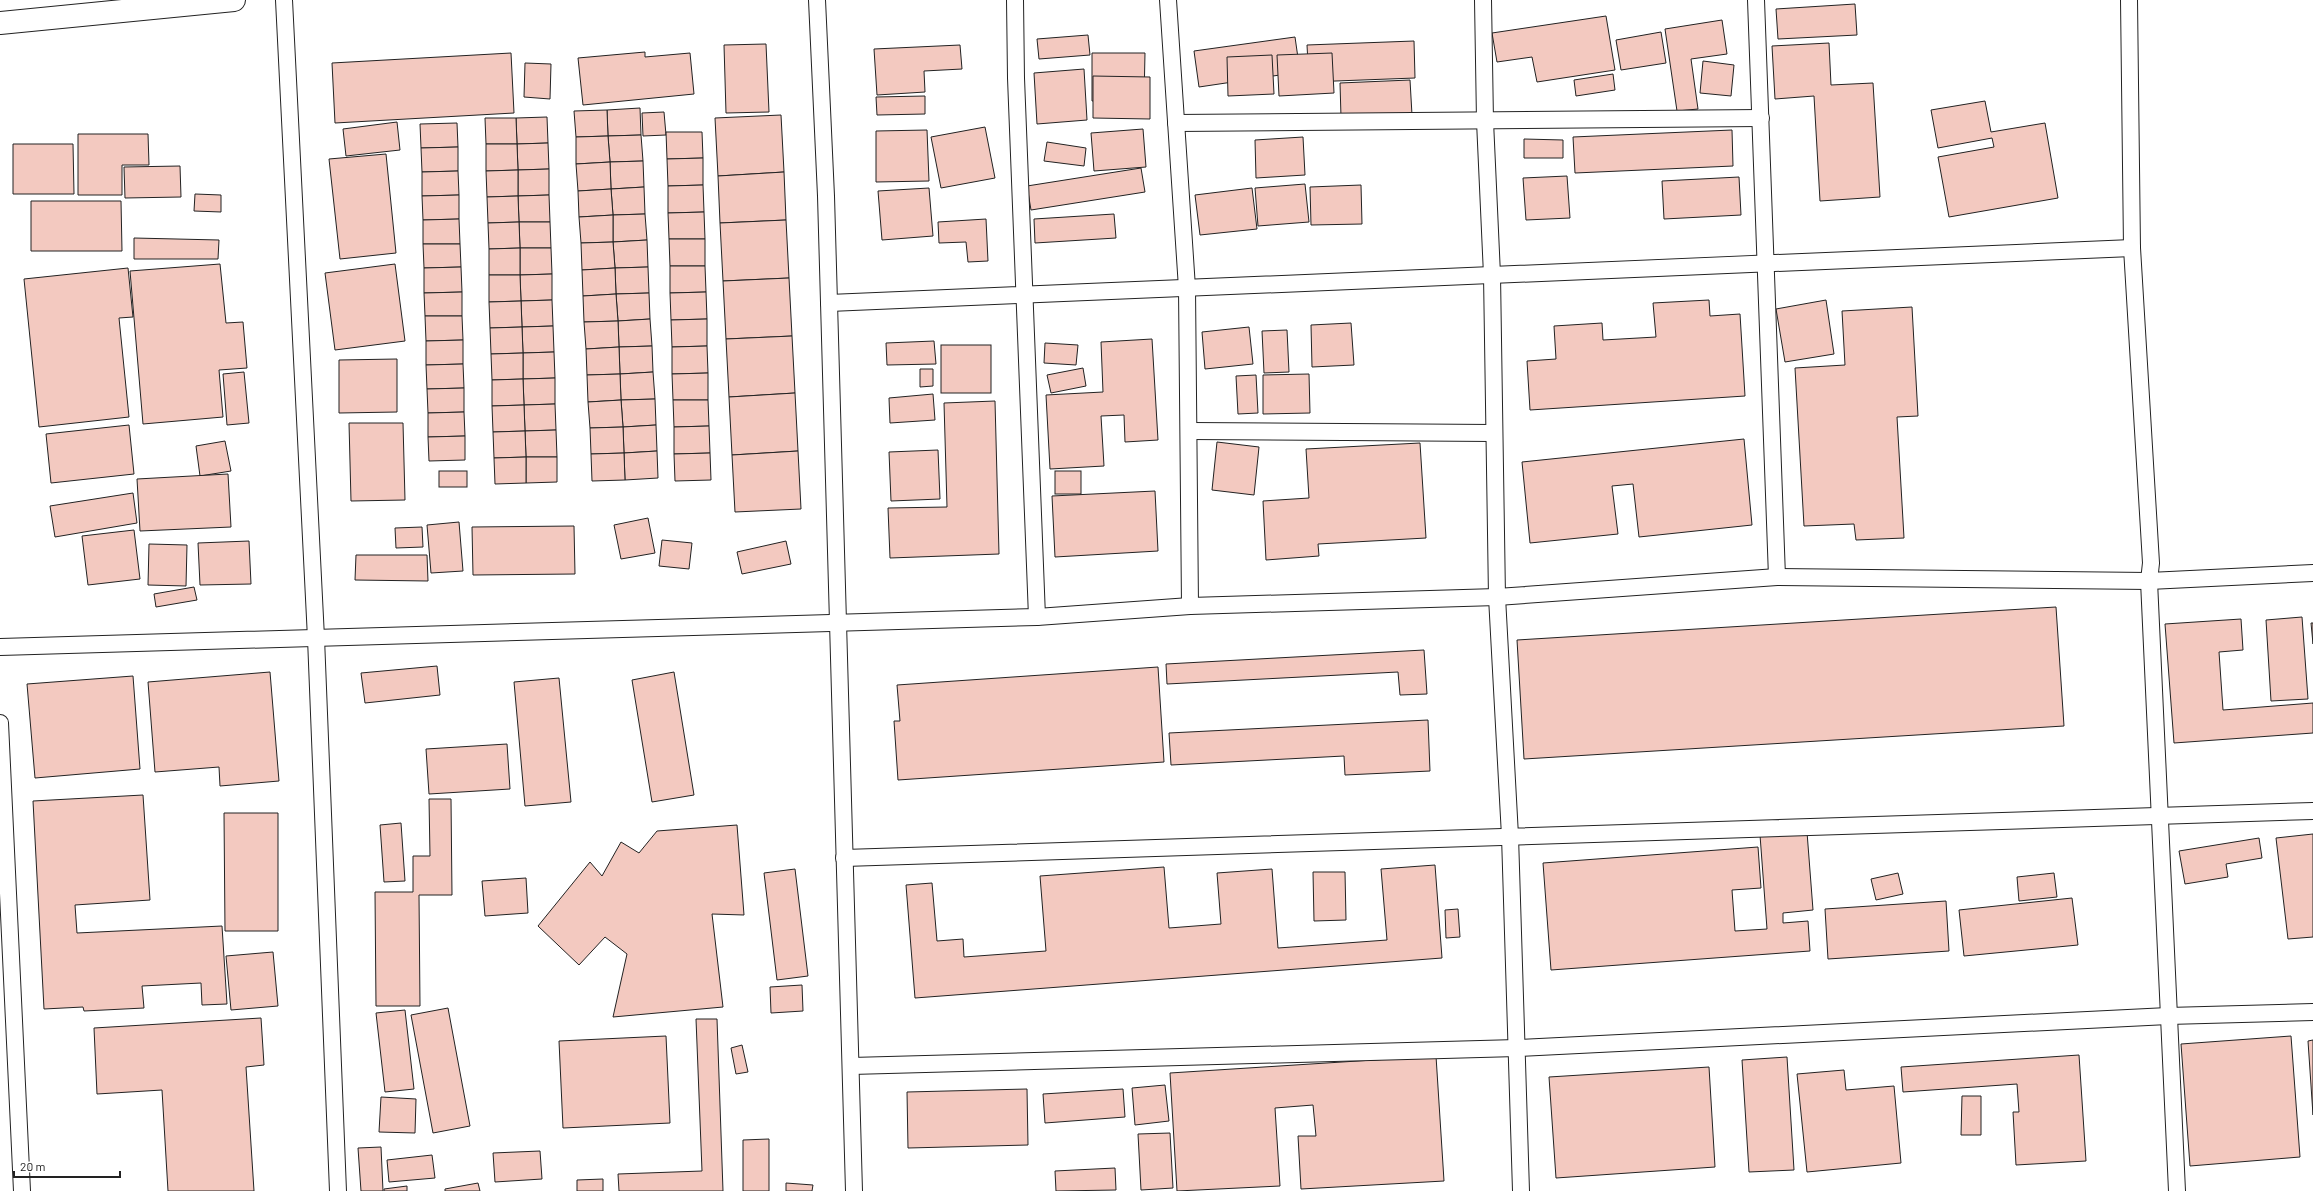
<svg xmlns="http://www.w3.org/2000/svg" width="2313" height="1191" viewBox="0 0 2313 1191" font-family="Barlow,sans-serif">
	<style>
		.building { fill: #f3c9c0; stroke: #222 }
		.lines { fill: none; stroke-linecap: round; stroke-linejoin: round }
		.service-casing { stroke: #222; stroke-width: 18 }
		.minor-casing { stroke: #222; stroke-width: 24 }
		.service { stroke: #fff; stroke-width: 16 }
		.minor { stroke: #fff; stroke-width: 22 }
	</style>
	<rect width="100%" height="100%" fill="#fff"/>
	<g class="building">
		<polygon points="1855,4 1857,35 1778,39 1776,9"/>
		<polygon points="1606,16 1615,70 1537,82 1532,57 1497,62 1492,33"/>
		<polygon points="1722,20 1727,54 1691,59 1698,109 1677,111 1665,29"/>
		<polygon points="1661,32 1666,63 1621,70 1616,40"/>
		<polygon points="1088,35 1090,55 1039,59 1037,39"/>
		<polygon points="1295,37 1300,72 1199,87 1194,51"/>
		<polygon points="1414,41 1415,78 1309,82 1307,45"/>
		<polygon points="1829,43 1831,85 1873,83 1880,197 1820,201 1814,96 1775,99 1772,46"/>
		<polygon points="766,44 769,112 726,113 724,45"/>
		<polygon points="960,45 962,69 924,71 925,92 877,95 874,49"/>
		<polygon points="645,52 645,57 690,53 694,94 583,105 578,58"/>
		<polygon points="511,53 514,113 335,123 332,63"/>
		<polygon points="1092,53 1145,53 1144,100 1092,101"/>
		<polygon points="1332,53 1334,93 1279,96 1277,55"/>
		<polygon points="1272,55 1274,94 1228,96 1227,57"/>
		<polygon points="1703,61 1734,65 1731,96 1700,93"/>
		<polygon points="525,63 551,64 550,99 524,97"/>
		<polygon points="1084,69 1087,120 1037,124 1034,73"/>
		<polygon points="1613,74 1615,90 1576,96 1574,80"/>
		<polygon points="1093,76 1150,77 1150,119 1093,118"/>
		<polygon points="1410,80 1412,115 1341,117 1340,83"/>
		<polygon points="925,96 925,114 877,115 876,97"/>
		<polygon points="1985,101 1991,132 2045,123 2058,198 1949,217 1938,157 1994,147 1992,138 1938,148 1931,110"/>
		<polygon points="640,108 641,135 608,136 607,110"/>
		<polygon points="607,110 608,136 576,137 574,111"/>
		<polygon points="664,112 666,135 643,136 642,113"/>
		<polygon points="781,115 784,172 718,176 715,118"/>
		<polygon points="547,117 548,143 517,144 516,118"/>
		<polygon points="485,118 516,118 517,144 486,144"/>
		<polygon points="397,122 400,150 346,156 343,129"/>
		<polygon points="457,123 458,147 421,148 420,124"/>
		<polygon points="985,127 995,178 941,188 931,137"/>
		<polygon points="1143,129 1146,167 1094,171 1091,133"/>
		<polygon points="927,130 929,181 876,182 876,131"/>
		<polygon points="1732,130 1733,166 1575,173 1573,137"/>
		<polygon points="666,132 702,132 703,158 667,159"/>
		<polygon points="78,134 148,134 149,165 122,165 122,195 78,195"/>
		<polygon points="641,135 643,161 610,162 608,136"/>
		<polygon points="608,136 610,162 576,164 576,137"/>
		<polygon points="1303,137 1305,175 1256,178 1255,140"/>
		<polygon points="1524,139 1563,140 1563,158 1524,158"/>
		<polygon points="1047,142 1086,148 1084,166 1044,161"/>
		<polygon points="548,143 549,169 518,170 517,144"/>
		<polygon points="13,144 73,144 74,194 13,194"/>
		<polygon points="486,144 517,144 518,170 486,171"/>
		<polygon points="458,147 458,171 422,172 421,148"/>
		<polygon points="386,154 396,253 340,259 329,159"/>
		<polygon points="703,158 703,185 668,186 667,159"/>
		<polygon points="643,161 644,187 611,189 610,162"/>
		<polygon points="610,162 611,189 578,191 576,164"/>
		<polygon points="180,166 181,197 125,198 124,167"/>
		<polygon points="1141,168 1145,192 1031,210 1027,186"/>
		<polygon points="549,169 549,195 518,196 518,170"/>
		<polygon points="518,170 518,196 487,197 486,171"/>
		<polygon points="458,171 459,195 422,196 422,172"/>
		<polygon points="784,172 786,220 720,223 718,176"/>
		<polygon points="1567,176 1570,218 1526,220 1523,178"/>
		<polygon points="1739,177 1741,215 1664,219 1662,181"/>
		<polygon points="1305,184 1309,222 1258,226 1255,188"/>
		<polygon points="703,185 704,212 668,213 668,186"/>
		<polygon points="1361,185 1362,224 1311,225 1310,187"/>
		<polygon points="644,187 645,214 613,215 611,189"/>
		<polygon points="929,188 933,236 882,240 878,191"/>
		<polygon points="1252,188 1257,229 1200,235 1195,195"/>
		<polygon points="611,189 613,215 579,217 578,191"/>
		<polygon points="195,194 221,195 221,212 194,211"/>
		<polygon points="459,195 459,219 423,220 422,196"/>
		<polygon points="549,195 550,222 519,222 518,196"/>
		<polygon points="518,196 519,222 488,223 487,197"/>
		<polygon points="31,201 121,201 122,251 31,251"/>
		<polygon points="704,212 705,239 669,239 668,213"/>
		<polygon points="645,214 647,240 613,242 613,215"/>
		<polygon points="1114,214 1116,238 1035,243 1034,219"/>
		<polygon points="613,215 613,242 581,243 579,217"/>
		<polygon points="459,219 460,244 423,244 423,220"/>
		<polygon points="986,219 988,261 968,262 966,242 939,243 938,222"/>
		<polygon points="786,220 789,278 723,281 720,223"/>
		<polygon points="519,222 550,222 551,248 520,248"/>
		<polygon points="519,222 520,248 489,249 488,223"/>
		<polygon points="134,238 219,240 218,259 134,259"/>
		<polygon points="669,239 705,239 705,266 670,266"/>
		<polygon points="647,240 648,267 615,268 613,242"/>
		<polygon points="613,242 615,268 582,270 581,243"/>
		<polygon points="423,244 460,244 461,267 424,268"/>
		<polygon points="520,248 551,248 552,274 520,275"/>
		<polygon points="520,248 520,275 489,275 489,249"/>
		<polygon points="220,264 226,323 243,322 247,368 219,370 223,417 143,424 130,271"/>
		<polygon points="395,264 405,341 335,350 325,273"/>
		<polygon points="670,266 705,266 706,292 670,293"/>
		<polygon points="461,267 462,292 424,293 424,268"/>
		<polygon points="648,267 649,293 616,294 615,268"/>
		<polygon points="128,268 133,317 119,318 129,417 39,427 24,279"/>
		<polygon points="615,268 616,294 583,296 582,270"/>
		<polygon points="552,274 552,300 521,301 520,275"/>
		<polygon points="489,275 520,275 521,301 489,302"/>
		<polygon points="789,278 792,336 726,339 723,281"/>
		<polygon points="462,292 462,316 425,316 424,293"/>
		<polygon points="706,292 707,319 671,320 670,293"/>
		<polygon points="649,293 650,319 618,321 616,294"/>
		<polygon points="616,294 618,321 584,322 583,296"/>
		<polygon points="552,300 553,326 522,327 521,301"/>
		<polygon points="1709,300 1710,316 1740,314 1745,396 1530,410 1527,361 1556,359 1554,326 1602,323 1603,340 1656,337 1653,303"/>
		<polygon points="1826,300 1834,354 1785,362 1776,309"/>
		<polygon points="521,301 522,327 490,328 489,302"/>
		<polygon points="1912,307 1918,416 1897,417 1904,538 1856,540 1854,524 1804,526 1795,368 1845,365 1842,311"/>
		<polygon points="425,316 462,316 463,340 426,341"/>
		<polygon points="650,319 652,346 619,347 618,321"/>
		<polygon points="707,319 707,346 672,347 671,320"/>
		<polygon points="618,321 619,347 586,349 584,322"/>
		<polygon points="1351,323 1354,365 1312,367 1311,325"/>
		<polygon points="553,326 554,352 523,353 522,327"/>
		<polygon points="522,327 523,353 491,354 490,328"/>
		<polygon points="1249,327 1253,364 1205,369 1202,332"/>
		<polygon points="1287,330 1289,372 1264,373 1262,331"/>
		<polygon points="792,336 795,393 729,397 726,339"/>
		<polygon points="1152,339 1158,440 1125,442 1124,415 1101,416 1104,466 1050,469 1046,395 1103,392 1101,342"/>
		<polygon points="463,340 463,364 426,365 426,341"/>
		<polygon points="934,341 936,364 887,365 886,343"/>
		<polygon points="1045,343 1078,345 1076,365 1044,363"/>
		<rect x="941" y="345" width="50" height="48"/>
		<polygon points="652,346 653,372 620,374 619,347"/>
		<polygon points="707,346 708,373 672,374 672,347"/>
		<polygon points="619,347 620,374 587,375 586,349"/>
		<polygon points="554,352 555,378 523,379 523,353"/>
		<polygon points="523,353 523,379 492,380 491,354"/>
		<polygon points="397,359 397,412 339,413 339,360"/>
		<polygon points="463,364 464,388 427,389 426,365"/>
		<polygon points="1083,368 1086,386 1051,393 1047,375"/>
		<polygon points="920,369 933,369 933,386 920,387"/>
		<polygon points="244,372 249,423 227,425 223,374"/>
		<polygon points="653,372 655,399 621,400 620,374"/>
		<polygon points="708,373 708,400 673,400 672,374"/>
		<polygon points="620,374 621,400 588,402 587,375"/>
		<polygon points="1309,374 1310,413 1263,414 1263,375"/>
		<polygon points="1256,375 1258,413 1238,414 1236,376"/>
		<polygon points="555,378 555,404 524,405 523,379"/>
		<polygon points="523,379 524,405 492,406 492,380"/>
		<polygon points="464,388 464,412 428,413 427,389"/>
		<polygon points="795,393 798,451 732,455 729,397"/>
		<polygon points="933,394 935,420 890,423 889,398"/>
		<polygon points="655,399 656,425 623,427 621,400"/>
		<polygon points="621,400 623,427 590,428 588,402"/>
		<polygon points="673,400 708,400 709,426 674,427"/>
		<polygon points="995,401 999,554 890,558 888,508 947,507 944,403"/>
		<polygon points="555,404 556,430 525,431 524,405"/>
		<polygon points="524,405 525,431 493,432 492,406"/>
		<polygon points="464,412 465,436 428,437 428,413"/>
		<polygon points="349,423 403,423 405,500 351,501"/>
		<polygon points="129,425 134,474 51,483 46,434"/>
		<polygon points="656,425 657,451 624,453 623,427"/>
		<polygon points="709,426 710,453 674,454 674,427"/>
		<polygon points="623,427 624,453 591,454 590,428"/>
		<polygon points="556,430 557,457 526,457 525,431"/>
		<polygon points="525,431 526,457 494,458 493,432"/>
		<polygon points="465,436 465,460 429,461 428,437"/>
		<polygon points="1744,439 1752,525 1639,537 1633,484 1612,486 1618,534 1530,543 1522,462"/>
		<polygon points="225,441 231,471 200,476 196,446"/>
		<polygon points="1217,442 1259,447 1254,495 1212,490"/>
		<polygon points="1420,443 1426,538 1318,544 1319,556 1266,560 1263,501 1309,498 1306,449"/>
		<polygon points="938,450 940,499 891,501 889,452"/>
		<polygon points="657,451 658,478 625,480 624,453"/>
		<polygon points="798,451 801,509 735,512 732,455"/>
		<polygon points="624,453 625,480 592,481 591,454"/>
		<polygon points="710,453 711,480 675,481 674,454"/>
		<polygon points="526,457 557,457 557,482 526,483"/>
		<polygon points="526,457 526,483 495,484 494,458"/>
		<rect x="439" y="471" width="28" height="16"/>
		<rect x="1055" y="471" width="26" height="23"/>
		<polygon points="228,474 231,527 140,531 137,479"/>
		<polygon points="1155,491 1158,551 1055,557 1052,496"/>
		<polygon points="133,493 137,523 55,537 50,506"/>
		<polygon points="648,518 655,553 621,559 614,525"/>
		<polygon points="459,522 463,571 431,573 427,525"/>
		<polygon points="574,526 575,574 473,575 472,527"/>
		<polygon points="422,527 423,547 396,548 395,528"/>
		<polygon points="134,530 140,579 88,585 82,536"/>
		<polygon points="662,540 692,543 689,569 659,566"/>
		<polygon points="249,541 251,584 200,585 198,543"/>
		<polygon points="786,541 791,564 742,574 737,552"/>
		<polygon points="149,544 187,545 186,586 148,585"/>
		<polygon points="356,555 427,555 428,581 355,580"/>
		<polygon points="194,587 197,600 156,607 154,594"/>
		<polygon points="2056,607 2064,726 1524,759 1517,640"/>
		<polygon points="2302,617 2308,699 2271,701 2266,620"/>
		<polygon points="2241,619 2243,650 2219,652 2223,710 2313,703 2313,733 2174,743 2165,624"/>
		<polygon points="2311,623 2313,623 2313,644"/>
		<polygon points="1424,650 1427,694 1400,695 1398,672 1167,684 1166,664"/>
		<polygon points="437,666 440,695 365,703 361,673"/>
		<polygon points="1158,667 1164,762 898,780 894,721 900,721 897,685"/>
		<polygon points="270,672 279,781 220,786 219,767 155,772 148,682"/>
		<polygon points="674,672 694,795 652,802 632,680"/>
		<polygon points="133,676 140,769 35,778 27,684"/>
		<polygon points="559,678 571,802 525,806 514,682"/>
		<polygon points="1428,720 1430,771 1345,775 1344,756 1171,765 1169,733"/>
		<polygon points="507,744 510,789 429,794 426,749"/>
		<polygon points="143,795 150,900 75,905 77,933 222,926 227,1004 202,1005 201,983 142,986 144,1008 84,1011 83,1007 44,1009 33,801"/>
		<polygon points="429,799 451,799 452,895 419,895 420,1006 376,1006 375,892 413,892 413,856 430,856"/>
		<polygon points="224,813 278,813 278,931 225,931"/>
		<polygon points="401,823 405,881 384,882 380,825"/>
		<polygon points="737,825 744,915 712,914 723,1007 613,1017 627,954 605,937 579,965 538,926 590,862 602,876 621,842 639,853 657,831"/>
		<polygon points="1807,832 1813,910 1783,913 1783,923 1808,921 1810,951 1551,970 1543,863 1758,847 1761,888 1732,890 1735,931 1767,929 1760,835"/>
		<polygon points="2313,834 2313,937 2288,939 2276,838"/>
		<polygon points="2259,838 2262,858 2226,864 2228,877 2185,884 2179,851"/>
		<polygon points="1435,865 1442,958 915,998 906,885 932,883 937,941 963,939 964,957 1046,951 1040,876 1164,867 1169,928 1221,924 1217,873 1272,869 1278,948 1387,940 1381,869"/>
		<polygon points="795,869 808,976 777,980 764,873"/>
		<polygon points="1313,872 1345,872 1346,920 1314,921"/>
		<polygon points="1898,873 1903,894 1876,900 1871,879"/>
		<polygon points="2054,873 2057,897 2019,901 2017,877"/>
		<polygon points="526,878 528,913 485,916 482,881"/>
		<polygon points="2072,898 2078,945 1964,956 1959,910"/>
		<polygon points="1946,901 1949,951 1828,959 1825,909"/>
		<polygon points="1458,909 1460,937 1446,938 1445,910"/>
		<polygon points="273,952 278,1006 231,1010 226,956"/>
		<polygon points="802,985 803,1011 771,1013 770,987"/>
		<polygon points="448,1008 470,1126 433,1133 411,1015"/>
		<polygon points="405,1010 414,1089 385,1092 376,1013"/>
		<polygon points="261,1018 264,1065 246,1067 254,1191 168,1191 162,1090 97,1094 94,1028"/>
		<polygon points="696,1019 717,1019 723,1191 619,1191 618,1174 702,1171"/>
		<polygon points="666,1036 670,1123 563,1128 559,1041"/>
		<polygon points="2291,1036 2300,1157 2190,1166 2181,1044"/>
		<polygon points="2313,1040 2313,1115 2308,1041"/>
		<polygon points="742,1045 748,1072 736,1074 731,1048"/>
		<polygon points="2079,1055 2086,1161 2016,1165 2013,1112 2019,1112 2017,1084 1903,1092 1901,1067"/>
		<polygon points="1436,1056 1444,1181 1301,1189 1298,1136 1316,1136 1313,1105 1275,1108 1280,1186 1177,1191 1170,1073"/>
		<polygon points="1787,1057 1794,1170 1749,1172 1742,1060"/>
		<polygon points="1709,1067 1715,1167 1556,1178 1549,1077"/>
		<polygon points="1844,1070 1846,1090 1894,1086 1901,1163 1807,1172 1797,1074"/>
		<polygon points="1165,1085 1169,1121 1135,1125 1132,1088"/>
		<polygon points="1027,1089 1028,1145 908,1148 907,1092"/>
		<polygon points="1123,1089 1125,1117 1045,1123 1043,1094"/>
		<polygon points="1962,1096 1981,1096 1981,1135 1961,1135"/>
		<polygon points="381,1097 416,1099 415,1133 379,1132"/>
		<polygon points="1170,1133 1173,1188 1141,1190 1138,1134"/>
		<polygon points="769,1139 769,1191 743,1191 743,1140"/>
		<polygon points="381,1147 383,1191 361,1191 358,1148"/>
		<polygon points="540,1151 542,1179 495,1182 493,1153"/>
		<polygon points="432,1155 435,1178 389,1182 387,1160"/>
		<polygon points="1115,1168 1116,1190 1056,1191 1055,1171"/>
		<polygon points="603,1179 603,1191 577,1191 577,1180"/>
		<polygon points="478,1183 480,1191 445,1191 445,1189"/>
		<polygon points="786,1183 813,1185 812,1191 786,1191"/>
		<polygon points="407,1186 407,1191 384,1191 384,1189"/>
	</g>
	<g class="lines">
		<g class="service-casing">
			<g id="service">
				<polyline points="284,0 316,638 338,1191"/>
				<polyline points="817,0 826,196 854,1191"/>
				<polyline points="1015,0 1016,78 1037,617"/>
				<polyline points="1168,0 1187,288 1190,606"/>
				<polyline points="1483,0 1485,121 1492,275 1497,597 1510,836 1521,1191"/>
				<polyline points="1756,0 1777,577"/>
				<polyline points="2129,0 2132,248 2151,563 2149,581 2177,1191"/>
				<polyline points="1176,123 1761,118"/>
				<polyline points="829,303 2132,248"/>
				<polyline points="1190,431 1494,433"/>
				<polyline points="0,647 1037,617 1190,606 1497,597 1777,577 2149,581 2313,573"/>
				<polyline points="0,723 22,1191"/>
				<polyline points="844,858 2313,811"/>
				<polyline points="851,1066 1517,1048 2168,1016 2313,1012"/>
			</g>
		</g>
		<g class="minor-casing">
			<polyline id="minor" points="0,23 234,0"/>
		</g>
		<use href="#service" class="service"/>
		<use href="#minor" class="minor"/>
	</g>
	<path d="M14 1171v6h106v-6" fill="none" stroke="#222222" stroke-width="2"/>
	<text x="20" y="1171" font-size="12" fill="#222222" stroke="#ffffff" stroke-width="3" paint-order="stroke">20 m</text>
</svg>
